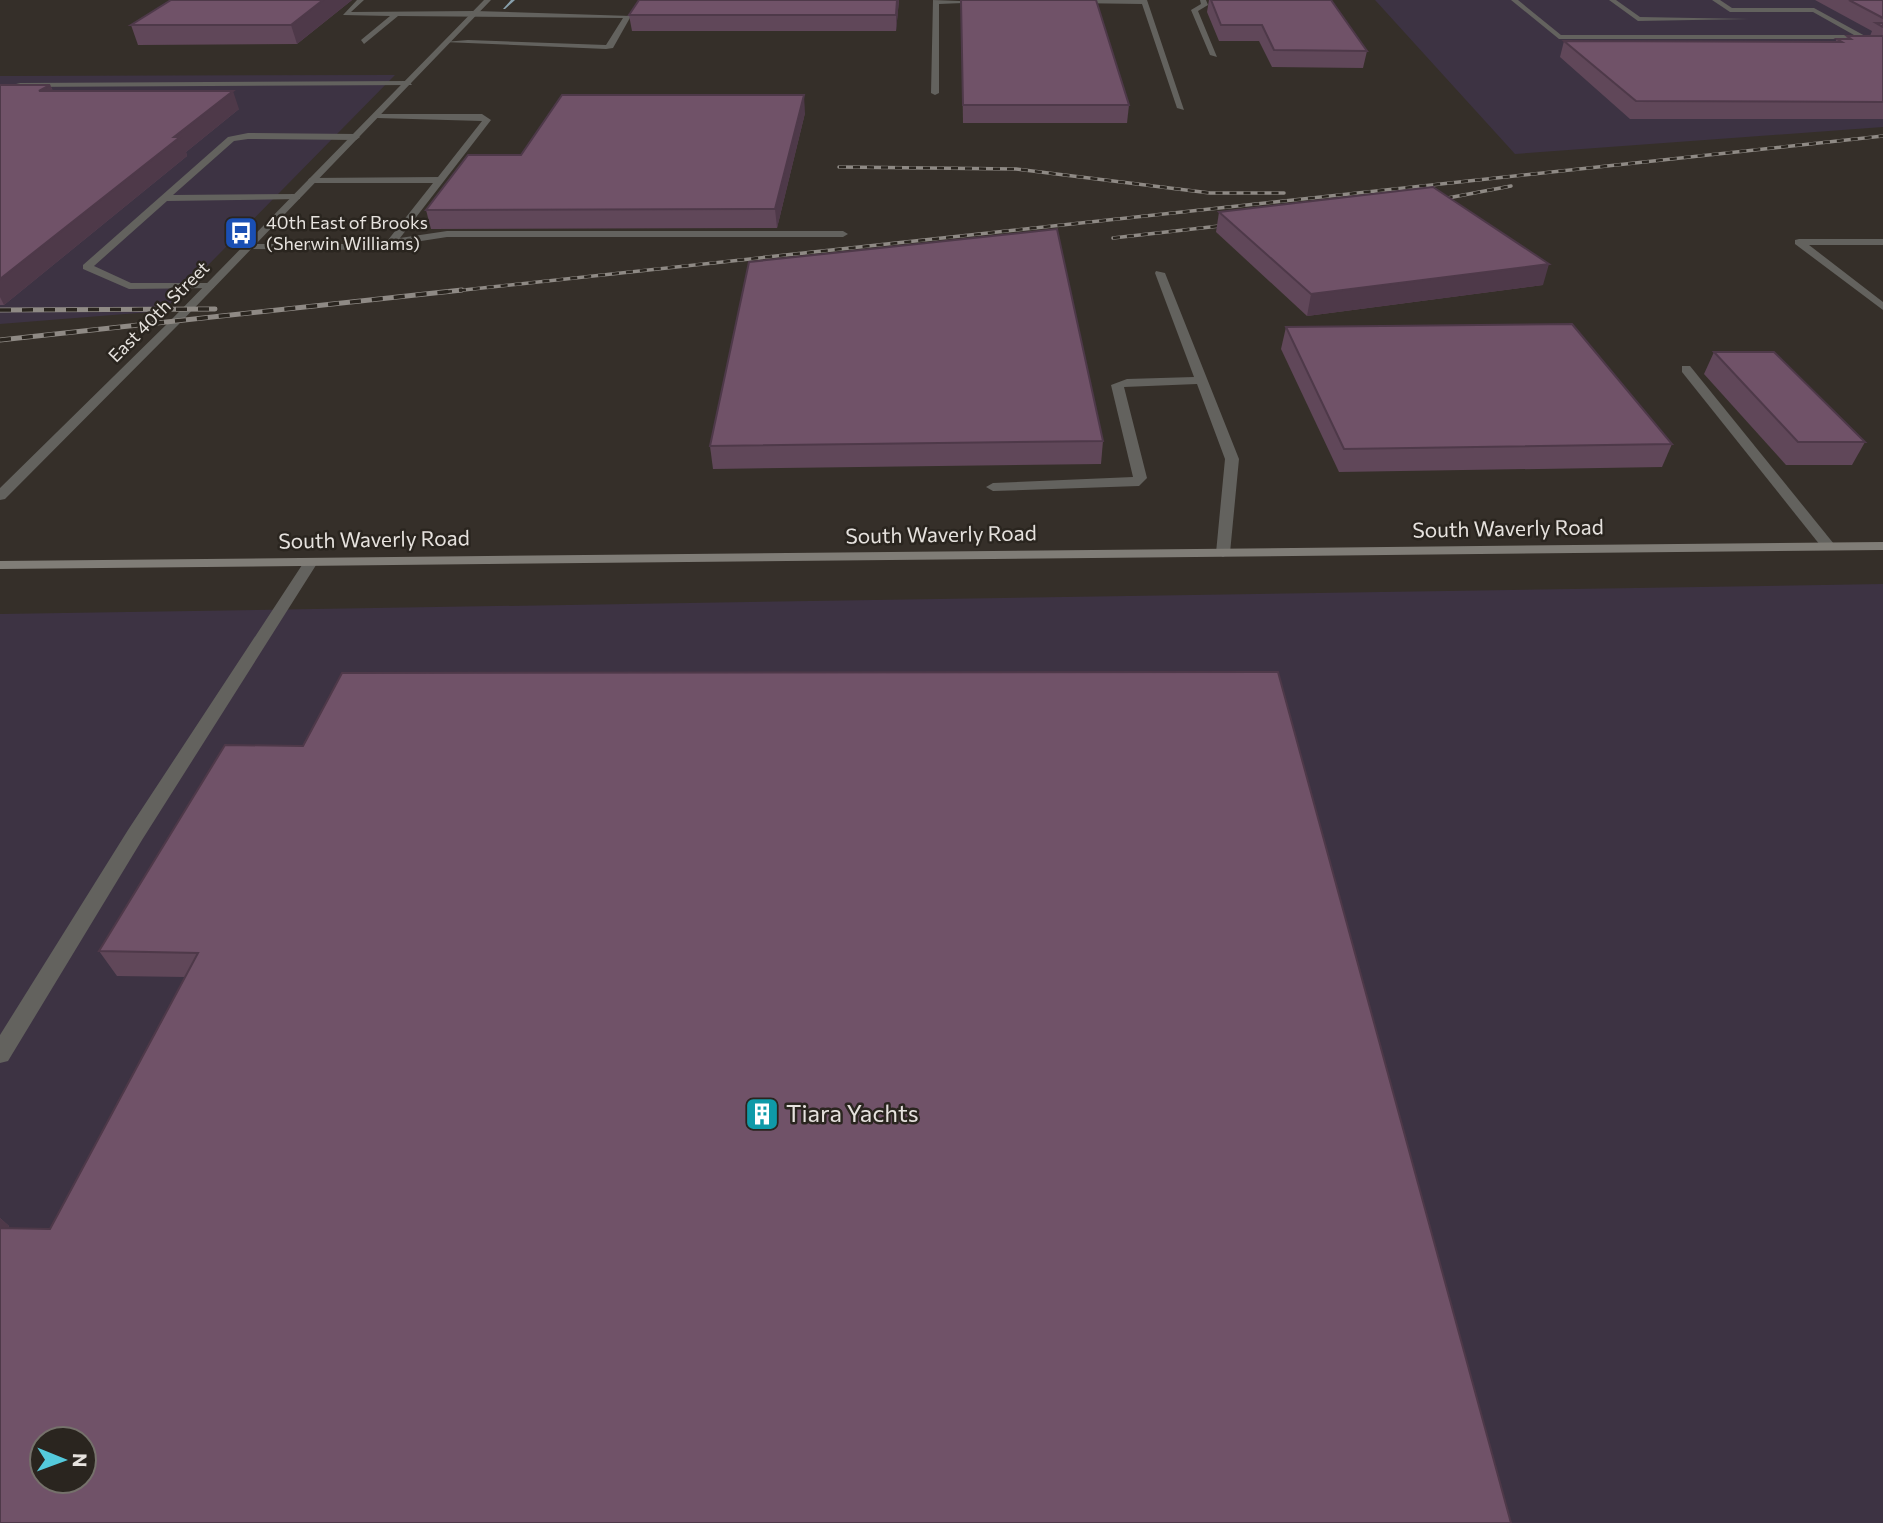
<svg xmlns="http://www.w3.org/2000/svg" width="1883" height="1523" viewBox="0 0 1883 1523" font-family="Commissioner,sans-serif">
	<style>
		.industrial { fill: #3d3343; fill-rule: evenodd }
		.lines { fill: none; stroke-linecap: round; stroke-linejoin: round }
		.stream { fill: #88a0ac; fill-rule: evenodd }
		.lane { fill: #63625e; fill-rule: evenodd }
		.street { fill: #63625e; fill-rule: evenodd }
		.secondary { fill: #807d77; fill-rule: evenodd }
		.rail-far1-casing { stroke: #8f8a85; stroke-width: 3.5 }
		.rail-casing { stroke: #8f8a85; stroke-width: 5 }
		.rail-far1 { stroke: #2a251f; stroke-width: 2.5; stroke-dasharray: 7; stroke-linecap: butt }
		.rail { stroke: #2a251f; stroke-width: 3.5; stroke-dasharray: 11; stroke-linecap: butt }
		.wall { fill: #604759 }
		.shaded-wall { fill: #4e3949 }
		.building { fill: #705268; stroke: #4e3949; stroke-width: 2; fill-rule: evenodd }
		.labels { text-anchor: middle; stroke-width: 5; stroke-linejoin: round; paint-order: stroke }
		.far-poi-label { font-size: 18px; fill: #e6e2de; stroke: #2a251f; text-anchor: start }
		.far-street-label { font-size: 18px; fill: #e6e2de; stroke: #2a251f }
		.street-label { font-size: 21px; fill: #e6e2de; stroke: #2a251f }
		.near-poi-label { font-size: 24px; fill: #e6e2de; stroke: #2a251f; text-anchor: start }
	</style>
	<rect width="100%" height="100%" fill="#352f29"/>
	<g class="industrial">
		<polygon points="1375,0 1883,0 1883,127 1515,154"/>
		<polygon points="395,75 163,311 0,324 0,76"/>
		<path d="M1883,584V1523H0V614ZM42,1439H84V1481H42Z"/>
	</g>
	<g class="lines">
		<polygon class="stream" points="511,0 515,0 505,9 503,9"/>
		<g class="lane">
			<polygon points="357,0 364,0 351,12 475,11 631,16 613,48 606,49 444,42 468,40 606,45 623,18 398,16 364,44 361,40 390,16 343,15"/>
			<polygon points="933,0 986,2 939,4 939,93 935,95 931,93"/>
			<polygon points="1074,0 1147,0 1184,110 1177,108 1142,4 1072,3"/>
			<polygon points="1200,0 1206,0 1208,5 1198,11 1217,57 1210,55 1191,10 1201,4"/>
			<polygon points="1511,0 1518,0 1561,35 1854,35 1813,12 1730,12 1712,0 1720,0 1732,8 1814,8 1867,37 1863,39 1559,39"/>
			<polygon points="1609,0 1616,0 1640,17 1749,19 1638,21"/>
			<polygon points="409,81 412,85 20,87 0,92 0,88 20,83"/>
			<polygon points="374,114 482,114 491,120 400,238 447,231 843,231 848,234 843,237 447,237 363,250 243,249 243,245 247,244 363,244 388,240 433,183 313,183 308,180 310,178 438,177 482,121 377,118"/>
			<polygon points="248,133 356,134 360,137 356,140 248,139 234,141 173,195 297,194 300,195 300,199 167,201 94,266 131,283 210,283 214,284 214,288 129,289 83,269 83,265 228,137"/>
			<polygon points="1799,239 1883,239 1883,245 1809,245 1883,302 1883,310 1795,244 1795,240"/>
			<polygon points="1156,271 1165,273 1239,459 1230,553 1223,557 1216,553 1225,459 1197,384 1124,387 1147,478 1139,486 993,491 986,487 993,483 1133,477 1111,385 1127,379 1194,377 1155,273"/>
			<polygon points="1682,366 1690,366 1834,544 1836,547 1834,550 1824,550 1682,372"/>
			<polygon points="311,558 318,562 142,840 8,1061 0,1063 0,1035 128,830 304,562"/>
		</g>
		<polygon class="street" points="484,0 491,0 179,324 5,499 0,500 0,488 171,320"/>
		<polygon class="secondary" points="1883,542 1883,550 0,569 0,561"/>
		<g class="rail-far1-casing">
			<g id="rail-far1">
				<polyline points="839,167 1016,169 1210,193 1284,193"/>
				<polyline points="1432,201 1511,186"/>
				<polyline points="1113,238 1237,224"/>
				<polyline points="445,292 1883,136"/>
			</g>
		</g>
		<g class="rail-casing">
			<g id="rail">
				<polyline points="0,310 215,309"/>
				<polyline points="0,340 462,290"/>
			</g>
		</g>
		<use href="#rail-far1" class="rail-far1"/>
		<use href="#rail" class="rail"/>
	</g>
	<g class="wall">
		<polygon points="352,0 297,44 138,45 131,25"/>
		<polygon points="639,0 899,0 896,31 632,31 629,15"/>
		<polygon points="961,0 1129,105 1127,123 963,123"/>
		<polygon points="1209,0 1331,0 1367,51 1363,68 1272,67 1259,41 1219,41 1207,12"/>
		<polygon points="1815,0 1883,0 1883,119 1630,119 1560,57 1564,41 1835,42 1837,39 1846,39 1847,36 1870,36 1872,31"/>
		<polygon points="0,85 50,85 53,91 239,109 186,152 187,156 4,305 0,305"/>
		<polygon points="805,113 777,228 431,229 426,210 521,155"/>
		<polygon points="1219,212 1543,285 1307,316 1216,232"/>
		<polygon points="1286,327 1672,444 1662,467 1339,472 1281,349"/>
		<polygon points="1714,352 1865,442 1852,465 1786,465 1704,374"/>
		<polygon points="1103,441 1101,464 713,469 710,446"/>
		<polygon points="303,746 0,1523 0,1218 9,1226 8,1228 50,1229 185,977 117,976 99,951"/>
	</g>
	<g class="shaded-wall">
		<polygon points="323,0 352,0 297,44 291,25"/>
		<polygon points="897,0 899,0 896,31 896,15"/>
		<polygon points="50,85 58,102 39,91"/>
		<polygon points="233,91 239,109 186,152 187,156 4,305 0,297 0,279 174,137"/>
		<polygon points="804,95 805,113 777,228 775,209"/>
		<polygon points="1549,264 1543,285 1307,316 1311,294"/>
		<polygon points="0,1218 9,1226 0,1242"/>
	</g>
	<g class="building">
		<polygon points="171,0 323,0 291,25 131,25"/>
		<polygon points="639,0 897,0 896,15 629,15"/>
		<polygon points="961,0 1096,0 1129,105 963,105"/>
		<polygon points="1211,0 1331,0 1367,51 1274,50 1262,25 1221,25"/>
		<polygon points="1849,0 1883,0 1883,18"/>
		<polygon points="1876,23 1883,23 1883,27"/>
		<polygon points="1847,36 1883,36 1883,102 1636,101 1564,41 1842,42 1837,39 1851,39"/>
		<polygon points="0,85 50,85 39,91 233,91 174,137 180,137 0,279"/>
		<polygon points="562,95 804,95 775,209 426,210 468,155 521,155"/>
		<polygon points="1433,187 1549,264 1311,294 1219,212"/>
		<polygon points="1057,229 1103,441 710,446 749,262"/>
		<polygon points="1572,324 1672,444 1344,449 1286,327"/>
		<polygon points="1714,352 1774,352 1865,442 1798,442"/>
		<path d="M1278,672L1511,1523H0V1228L50,1229L198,953L99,951L225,745L303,746L342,673ZM42,1439H84V1481H42Z"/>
	</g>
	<defs>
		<g id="bus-square" transform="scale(1.75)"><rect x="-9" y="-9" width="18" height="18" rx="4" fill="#1a4fb4" stroke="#2a251f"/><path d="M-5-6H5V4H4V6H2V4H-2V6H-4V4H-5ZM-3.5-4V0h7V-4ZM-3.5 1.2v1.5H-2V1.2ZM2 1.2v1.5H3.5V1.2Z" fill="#fff"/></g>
		<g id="building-square" transform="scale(1.75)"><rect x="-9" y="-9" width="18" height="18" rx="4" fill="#0f9aa8" stroke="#2a251f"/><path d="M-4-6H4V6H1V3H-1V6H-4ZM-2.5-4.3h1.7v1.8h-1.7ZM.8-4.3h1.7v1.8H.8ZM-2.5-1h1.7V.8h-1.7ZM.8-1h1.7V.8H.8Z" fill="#fff"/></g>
	</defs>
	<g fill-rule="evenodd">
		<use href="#bus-square" x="241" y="233"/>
		<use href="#building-square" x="762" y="1114"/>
	</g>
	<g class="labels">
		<g class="far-poi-label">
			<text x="266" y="229">40th East of Brooks<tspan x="266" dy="21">(Sherwin Williams)</tspan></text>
		</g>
		<g class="far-street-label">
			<text transform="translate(159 312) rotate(-45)" y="6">East 40th Street</text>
		</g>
		<g class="street-label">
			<text transform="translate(1508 529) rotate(-1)" y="7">South Waverly Road</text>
			<text transform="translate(941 535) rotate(-1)" y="7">South Waverly Road</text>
			<text transform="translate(374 540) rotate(-1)" y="7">South Waverly Road</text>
		</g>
		<g class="near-poi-label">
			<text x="786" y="1122">Tiara Yachts</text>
		</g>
	</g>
	<g transform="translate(63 1460) rotate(91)"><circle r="33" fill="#2a251f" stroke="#75716b" stroke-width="2"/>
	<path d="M0-5L12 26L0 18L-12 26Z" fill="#54cadc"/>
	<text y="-10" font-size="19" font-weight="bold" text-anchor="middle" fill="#e6e2de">N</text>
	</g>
</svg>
